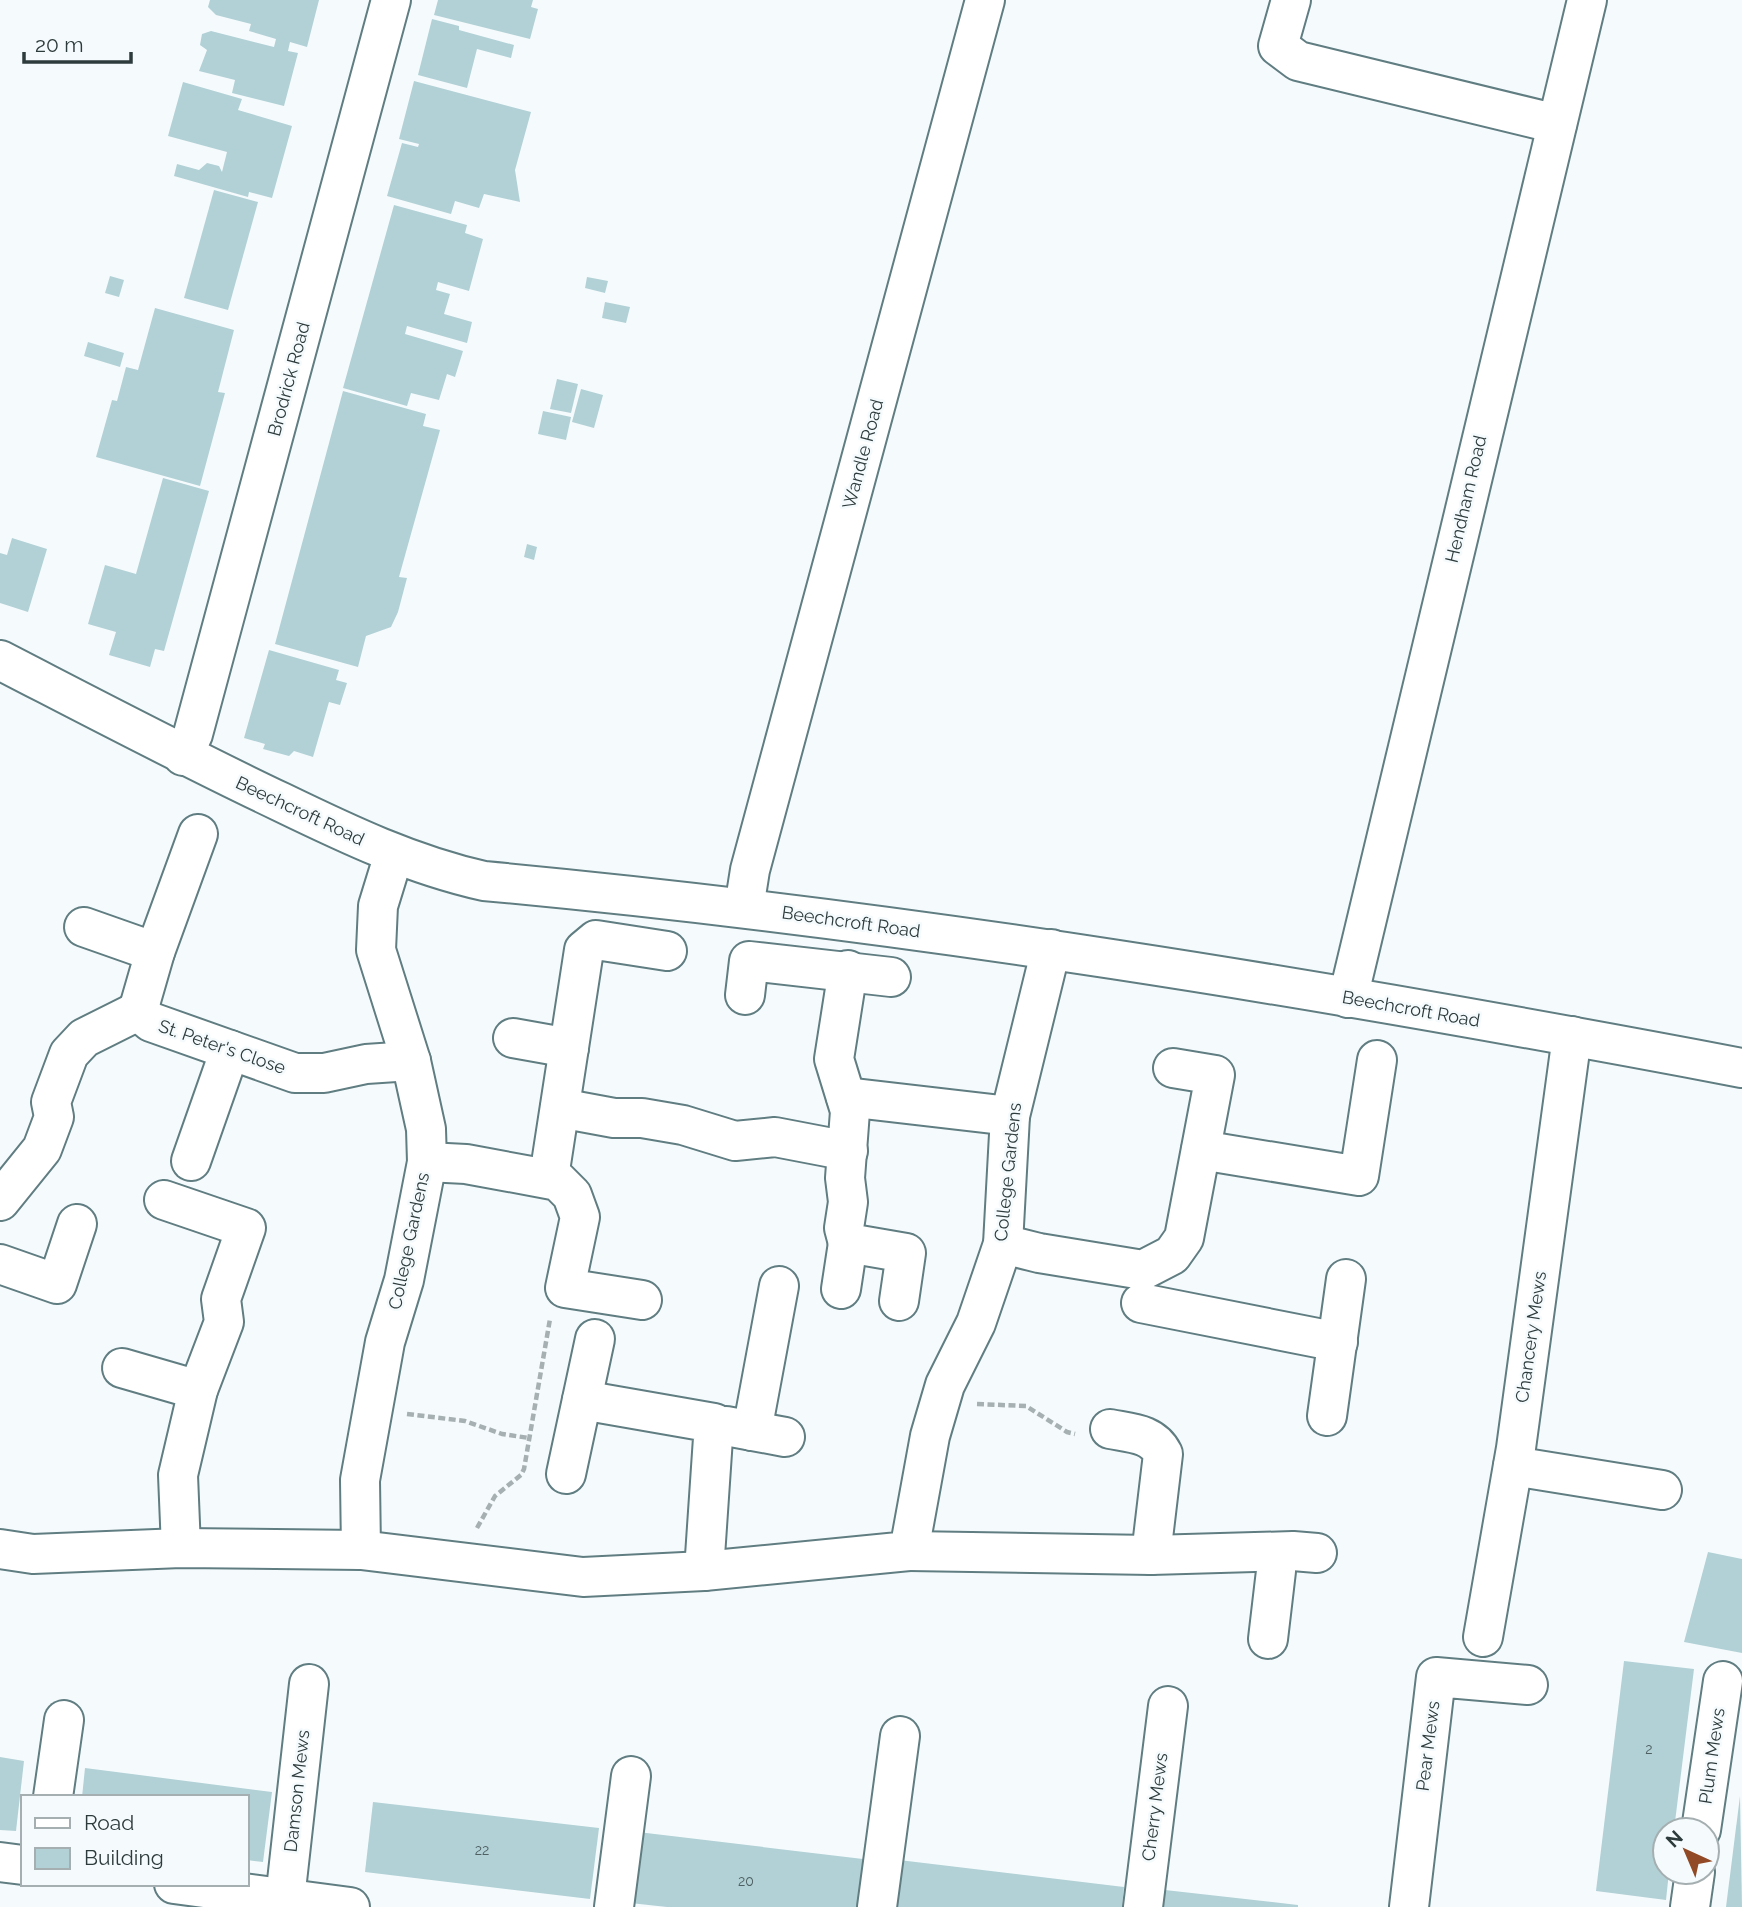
<svg xmlns="http://www.w3.org/2000/svg" width="1742" height="1907" viewBox="0 0 1742 1907" font-family="Raleway,sans-serif">
	<style>
		.building { fill: #b2d1d6 }
		.lines { fill: none; stroke-linecap: round; stroke-linejoin: round }
		.minor-casing { stroke: #607d82; stroke-width: 42 }
		.path { stroke: #a6afb1; stroke-width: 4.5; stroke-dasharray: 7 3.5; stroke-linecap: butt }
		.minor { stroke: #fff; stroke-width: 38 }
		.labels { text-anchor: middle; stroke-width: 5; stroke-linejoin: round; paint-order: stroke }
		.number-label { font-size: 14px; fill: #4f6063 }
		.street-label { font-size: 18px; fill: #2e3b3d; stroke: #f5fbfd }
	</style>
	<rect width="100%" height="100%" fill="#f5fbfd"/>
	<g class="building">
		<polygon points="210,0 319,0 307,47 290,42 288,51 298,53 284,106 232,93 235,80 199,71 207,50 200,45 202,34 211,31 274,47 276,39 249,31 251,24 216,15 208,7"/>
		<polygon points="438,0 533,0 531,7 538,9 530,39 434,15"/>
		<polygon points="432,19 459,26 459,30 514,45 511,58 477,49 467,88 418,75"/>
		<polygon points="414,81 531,112 515,170 520,202 484,194 479,208 455,201 451,214 387,196 402,143 418,147 419,144 399,139"/>
		<polygon points="183,82 242,99 238,110 292,126 272,198 249,192 248,197 174,176 177,164 199,170 207,163 219,166 222,172 227,152 168,136"/>
		<polygon points="214,190 258,202 228,310 184,298"/>
		<polygon points="394,205 467,225 465,233 483,239 469,291 438,282 436,290 450,294 444,314 472,322 467,343 407,326 405,334 463,351 455,377 447,374 439,400 411,393 407,406 343,388"/>
		<polygon points="110,276 124,280 119,297 105,293"/>
		<polygon points="587,277 608,281 605,293 585,288"/>
		<polygon points="605,302 630,307 626,323 602,318"/>
		<polygon points="155,308 234,330 218,392 225,393 200,486 96,457 112,400 117,401 126,367 138,370"/>
		<polygon points="88,342 124,353 120,367 84,356"/>
		<polygon points="557,379 578,384 571,413 550,409"/>
		<polygon points="581,389 603,395 594,428 572,422"/>
		<polygon points="343,391 426,414 423,426 440,430 399,577 407,578 398,612 391,627 366,636 358,667 275,644"/>
		<polygon points="543,411 571,417 566,440 538,434"/>
		<polygon points="163,478 209,491 164,651 155,649 150,667 109,655 116,632 88,624 105,565 136,574"/>
		<polygon points="12,538 47,549 28,612 0,603 0,553 7,555"/>
		<polygon points="527,544 537,547 534,560 524,557"/>
		<polygon points="269,650 339,670 336,680 347,683 340,705 329,702 313,757 294,751 289,756 263,749 265,744 244,738"/>
		<polygon points="1708,1552 1742,1559 1742,1653 1684,1642"/>
		<polygon points="1624,1661 1694,1669 1674,1830 1665,1830 1665,1872 1669,1872 1666,1900 1596,1891"/>
		<polygon points="0,1757 24,1761 16,1831 0,1830"/>
		<polygon points="85,1768 272,1792 263,1862 247,1860 247,1797 82,1797"/>
		<polygon points="1740,1796 1742,1907 1726,1907"/>
		<polygon points="373,1802 599,1828 590,1899 365,1872"/>
		<polygon points="638,1832 863,1859 857,1907 667,1907 630,1903"/>
		<polygon points="899,1860 1124,1887 1122,1907 894,1907"/>
		<polygon points="1165,1890 1298,1905 1298,1907 1162,1907"/>
	</g>
	<g class="lines">
		<g class="minor-casing">
			<g id="minor">
				<polyline points="1291,0 1278,46 1298,61 1557,124"/>
				<path d="M0,660C93,708 186,757 281,802C347,834 412,865 484,881C907,920 1325,989 1742,1068"/>
				<polyline points="183,756 193,734 391,0"/>
				<polyline points="198,834 155,952 138,1011 151,1022 295,1073 324,1073 366,1064 411,1061"/>
				<polyline points="394,854 378,906 376,950 411,1061 426,1129 427,1162 404,1280 385,1342 360,1480 361,1550 583,1577 704,1571 909,1551 930,1436 945,1385 976,1323 1003,1244 1010,1116 1051,949"/>
				<polyline points="744,908 750,870 985,0"/>
				<polyline points="84,927 155,952"/>
				<polyline points="848,970 834,1059 850,1111 845,1178 848,1202 844,1228 848,1243 906,1253 899,1301"/>
				<polyline points="745,995 749,961 891,977"/>
				<polyline points="1348,998 1587,0"/>
				<polyline points="513,1038 569,1048"/>
				<polyline points="846,1097 1010,1116"/>
				<polyline points="560,1108 614,1118 642,1118 683,1125 735,1141 775,1137 848,1151"/>
				<polyline points="1201,1150 1359,1176 1377,1060"/>
				<polyline points="191,1161 230,1050"/>
				<polyline points="427,1162 466,1164 558,1181 572,1195 580,1217 565,1288 642,1300"/>
				<polyline points="549,1177 584,950 596,940 667,951"/>
				<polyline points="164,1200 246,1228 221,1299 224,1322 198,1390 178,1475 181,1548"/>
				<polyline points="0,1201 42,1149 54,1117 51,1102 69,1054 84,1038 138,1011"/>
				<polyline points="1003,1244 1039,1253 1143,1270 1172,1255 1184,1238 1215,1075 1173,1068"/>
				<polyline points="0,1264 57,1284 77,1224"/>
				<polyline points="841,1289 848,1243"/>
				<polyline points="1141,1303 1338,1342"/>
				<polyline points="122,1368 198,1390"/>
				<polyline points="582,1400 714,1423 704,1571"/>
				<polyline points="1327,1416 1346,1279"/>
				<polyline points="726,1426 785,1437"/>
				<path d="M1110,1429C1130,1433 1153,1433 1163,1454L1151,1555"/>
				<polyline points="752,1431 779,1286"/>
				<polyline points="1513,1466 1662,1490"/>
				<polyline points="566,1474 595,1339"/>
				<polyline points="0,1549 33,1554 181,1548 361,1550"/>
				<polyline points="909,1551 1151,1555 1293,1551 1317,1553"/>
				<polyline points="1483,1637 1516,1448 1572,1036"/>
				<polyline points="1268,1639 1276,1571 1275,1552"/>
				<polyline points="53,1797 64,1720"/>
				<polyline points="1701,1830 1723,1681"/>
				<polyline points="0,1862 23,1865"/>
				<polyline points="174,1884 350,1907"/>
				<polyline points="285,1899 309,1684"/>
				<polyline points="614,1907 631,1776"/>
				<polyline points="877,1907 900,1736"/>
				<polyline points="1143,1907 1168,1706"/>
				<polyline points="1409,1907 1436,1677 1528,1685"/>
				<polyline points="1690,1907 1695,1872"/>
			</g>
		</g>
		<g class="path">
			<polyline points="977,1404 1026,1406 1067,1432 1075,1434"/>
			<polyline points="407,1414 465,1421 502,1434 529,1438"/>
			<polyline points="477,1528 495,1496 521,1475 524,1469 550,1319"/>
		</g>
		<use href="#minor" class="minor"/>
	</g>
	<g class="labels">
		<g class="number-label">
			<text x="1649" y="1754">2</text>
			<text x="482" y="1855">22</text>
			<text x="746" y="1886">20</text>
		</g>
		<g class="street-label">
			<text transform="translate(289 379) rotate(-75)" y="6">Brodrick Road</text>
			<text transform="translate(863 454) rotate(-75)" y="6">Wandle Road</text>
			<text transform="translate(1466 499) rotate(-77)" y="6">Hendham Road</text>
			<text transform="translate(300 811) rotate(25)" y="6">Beechcroft Road</text>
			<text transform="translate(851 922) rotate(8)" y="6">Beechcroft Road</text>
			<text transform="translate(1411 1009) rotate(10)" y="6">Beechcroft Road</text>
			<text transform="translate(222 1047) rotate(19)" y="6">St. Peter's Close</text>
			<text transform="translate(1008 1172) rotate(-84)" y="6">College Gardens</text>
			<text transform="translate(409 1241) rotate(-78)" y="6">College Gardens</text>
			<text transform="translate(1531 1337) rotate(-82)" y="6">Chancery Mews</text>
			<text transform="translate(1428 1746) rotate(-83)" y="6">Pear Mews</text>
			<text transform="translate(1712 1756) rotate(-82)" y="6">Plum Mews</text>
			<text transform="translate(297 1791) rotate(-84)" y="6">Damson Mews</text>
			<text transform="translate(1155 1807) rotate(-83)" y="6">Cherry Mews</text>
		</g>
	</g>
	<rect x="21" y="1795" width="228" height="91" fill="#f5fbfd" stroke="#a5aeb0" stroke-width="2"/>
	<rect x="35" y="1818" width="35" height="10" fill="#ffffff" stroke="#a5aeb0" stroke-width="2"/>
	<text x="84" y="1830" font-size="21" fill="#2e3b3d">Road</text>
	<rect x="35" y="1848" width="35" height="21" fill="#b2d1d6" stroke="#a5aeb0" stroke-width="2"/>
	<text x="84" y="1865" font-size="21" fill="#2e3b3d">Building</text>
	<g transform="translate(1686 1851) rotate(316)"><circle r="33" fill="#f5fbfd" stroke="#a5aeb0" stroke-width="2"/>
	<path d="M0-5L12 26L0 18L-12 26Z" fill="#914a25"/>
	<text y="-10" font-size="19" font-weight="bold" text-anchor="middle" fill="#2e3b3d">N</text>
	</g>
	<path d="M24 52v10h107v-10" fill="none" stroke="#2e3b3d" stroke-width="3.5"/>
	<text x="35" y="52" font-size="21" fill="#2e3b3d" stroke="#f5fbfd" stroke-width="5" paint-order="stroke">20 m</text>
</svg>
